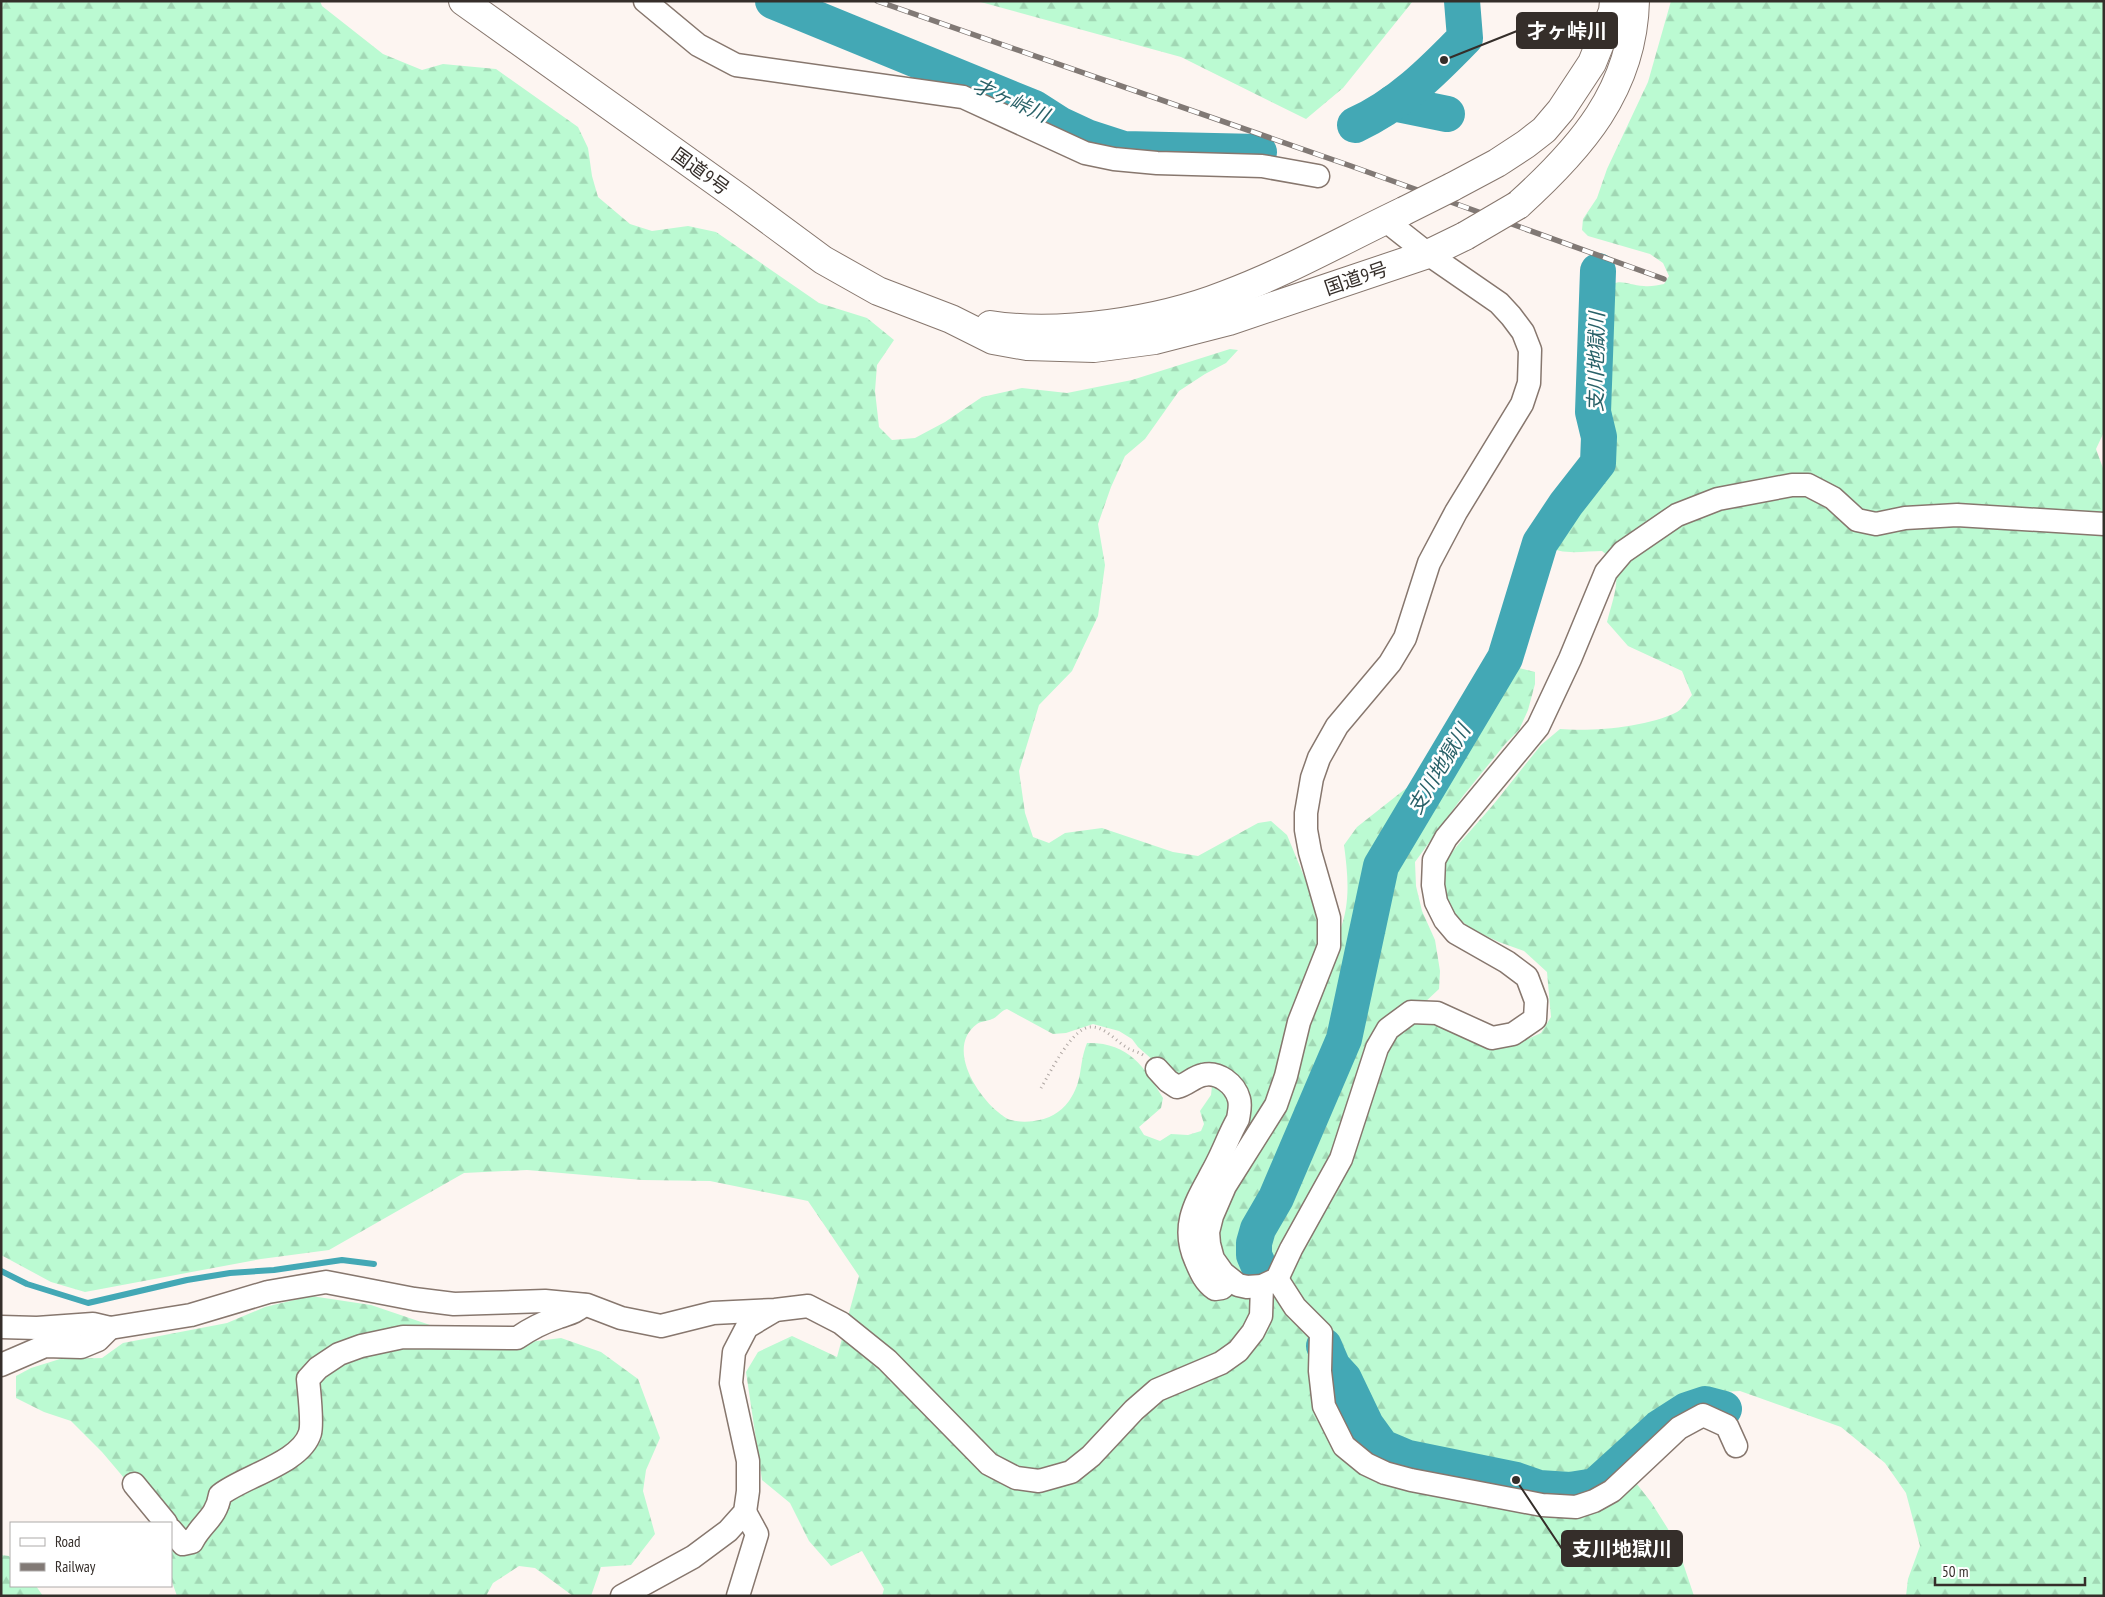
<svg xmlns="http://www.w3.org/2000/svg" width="2105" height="1597" viewBox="0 0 2105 1597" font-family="'PT Sans Narrow','Noto Sans JP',sans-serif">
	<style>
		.forest { fill: url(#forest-firs); fill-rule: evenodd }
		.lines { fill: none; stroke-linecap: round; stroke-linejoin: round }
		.stream { stroke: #43a8b5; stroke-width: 6 }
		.river { stroke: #43a8b5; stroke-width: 36 }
		.minor-casing { stroke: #87776e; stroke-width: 25 }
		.trunk-casing { stroke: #87776e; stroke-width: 30 }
		.path { stroke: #b0a8a4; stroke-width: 3; stroke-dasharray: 1 4; stroke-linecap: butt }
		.minor { stroke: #fff; stroke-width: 22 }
		.trunk { stroke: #fff; stroke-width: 28 }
		.rail-casing { stroke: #817975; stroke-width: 5.5 }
		.rail { stroke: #fff; stroke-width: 4; stroke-dasharray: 11; stroke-linecap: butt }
		.trunk-bridge-casing { stroke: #87776e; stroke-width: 30; stroke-linecap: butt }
		.trunk-bridge { stroke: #fff; stroke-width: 28 }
		.labels { text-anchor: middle; stroke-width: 5; stroke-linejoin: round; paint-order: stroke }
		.street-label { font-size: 19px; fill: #352e2a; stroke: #fff }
		.water-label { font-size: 20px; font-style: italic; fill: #296168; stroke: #fff }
		.leader { fill: none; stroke: #352e2a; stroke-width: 2 }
		.callout-dot { fill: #352e2a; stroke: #fff; stroke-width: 2 }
		.callout { fill: #352e2a; stroke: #352e2a; stroke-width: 2 }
		.callout-label { font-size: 20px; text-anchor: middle; font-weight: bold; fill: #fff }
	</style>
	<defs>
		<pattern id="forest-firs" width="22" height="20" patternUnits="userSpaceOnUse" patternTransform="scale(1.25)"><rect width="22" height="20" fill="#bbfad2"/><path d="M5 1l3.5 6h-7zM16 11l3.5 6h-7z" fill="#a1d7b4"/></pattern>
	</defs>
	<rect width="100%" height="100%" fill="#fdf5f1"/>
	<g class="forest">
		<path d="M1,1H320L322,6L383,54L422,70L443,64L496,69L578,127L588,148L592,176L598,197L630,224L652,231L688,226L716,232L819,303L867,318L894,340L877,365L875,391L879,427L892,440L915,438L945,422L982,397L1022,388L1067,393L1132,380L1230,349L1238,350L1226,363L1205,374L1179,391L1145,439L1125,456L1111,487L1098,524L1105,565L1098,616L1072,671L1039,705L1019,771L1025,813L1033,837L1049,843L1065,833L1102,828L1173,852L1198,856L1258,823L1271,821L1287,835L1315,903L1339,933C1351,904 1348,875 1344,845L1357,827L1428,771L1466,733L1476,718L1486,696L1506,675L1519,668L1535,672V684L1528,710L1519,730L1506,743L1463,796L1415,862L1416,886L1422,911L1435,940L1440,971L1439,989L1423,1004L1439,1023L1485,1047L1515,1045L1541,1033L1551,1017L1547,972L1524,951L1499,942L1471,929L1451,912L1443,888L1445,862L1457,846L1493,805L1541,745L1560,729C1592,732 1648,727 1677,712C1683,709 1688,700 1692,695L1682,671L1628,646L1607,622C1613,597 1627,569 1602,551C1584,551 1561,556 1546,545L1549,535L1605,463L1607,457L1598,409L1603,292C1618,275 1625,285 1644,286C1650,287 1658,285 1664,284L1669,276L1663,263L1650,254L1588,236L1582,230L1583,219L1597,198L1607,169L1648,82L1671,1H2104V432L2096,449L2104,471V1596H1906L1908,1579L1920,1546L1906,1493L1885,1463L1841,1427L1740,1391L1703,1393L1681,1399L1659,1414L1625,1445L1621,1456L1636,1483L1651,1502L1668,1529L1683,1563L1694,1596H882L884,1589L862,1551L831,1566L809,1541L790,1503L762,1480L746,1372L758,1352L792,1336L837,1357L859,1276L808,1201L710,1181L642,1180L527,1170L464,1173L329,1250L261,1259L85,1292L51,1282L1,1255ZM1007,1009L1053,1034L1066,1033L1093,1024L1119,1031L1132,1039L1138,1047L1162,1068L1185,1078L1207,1081L1212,1086L1211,1095L1200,1111L1204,1124L1201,1131L1188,1135L1171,1134L1160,1141L1144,1135L1139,1127L1161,1108L1163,1098C1144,1066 1128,1042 1087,1043C1078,1066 1084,1079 1069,1101C1060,1113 1049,1119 1034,1121C1026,1122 1019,1122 1011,1120C1006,1119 1002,1115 998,1112C976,1094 946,1047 977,1024C981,1021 988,1021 992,1019C998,1017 1000,1011 1007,1009Z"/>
		<polygon points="977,1 1413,1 1343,88 1306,119 1181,57"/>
		<polygon points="311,1296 371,1305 430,1325 468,1332 505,1345 561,1338 601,1352 638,1379 660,1438 646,1470 643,1491 655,1534 631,1565 601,1567 591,1596 573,1596 535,1568 519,1566 493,1583 486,1596 177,1596 171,1579 171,1523 130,1485 102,1452 71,1421 44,1412 16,1398 16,1376 31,1368 60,1359 102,1358 123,1343 227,1323 265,1307"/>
		<polygon points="1,1555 9,1556 11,1559 11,1586 36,1586 43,1596 1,1596"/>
	</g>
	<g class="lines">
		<polyline class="stream" points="1,1271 27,1284 88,1303 187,1280 230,1273 274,1270 342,1260 374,1264"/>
		<g class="river">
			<polyline points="773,1 1034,108 1059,124 1087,137 1124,149 1259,152"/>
			<polyline points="1393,103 1447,114"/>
			<path d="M1355,125C1399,105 1432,72 1465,38L1462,1"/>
			<polyline points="1260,1269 1254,1255 1254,1243 1258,1229 1276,1198 1344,1039 1381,866 1505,658 1540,543 1566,504 1598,463 1599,437 1593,412 1598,271"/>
			<polyline points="1324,1346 1333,1367 1344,1379 1366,1425 1382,1447 1408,1458 1516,1480 1539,1488 1570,1490 1595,1486 1659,1428 1687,1410 1705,1404 1724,1409"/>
		</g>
		<g class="minor-casing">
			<g id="minor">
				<polyline points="645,1 698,45 736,65 963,97 1085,153 1114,159 1157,163 1262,166 1318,176"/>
				<polyline points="1385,220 1428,254 1499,303 1511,316 1523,332 1530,350 1529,383 1522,404 1456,512 1429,563 1405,638 1390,663 1337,726 1319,758 1312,778 1306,813 1306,830 1310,852 1329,918 1329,946 1299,1022 1286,1076 1276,1105 1225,1186 1212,1216 1208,1232 1209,1244 1213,1259 1223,1273 1238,1285 1247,1287 1262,1286 1277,1279 1291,1249 1341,1159 1377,1048 1388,1029 1411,1012 1437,1013 1492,1038 1513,1034 1535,1019 1536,1001 1527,977 1507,962 1456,933 1445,920 1436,902 1433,885 1434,860 1446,838 1538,727 1570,659 1606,572 1623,552 1677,515 1718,499 1792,485 1808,485 1833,498 1857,520 1876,524 1905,518 1957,515 2104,524"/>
				<path d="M1157,1069L1168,1081L1177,1087C1187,1085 1193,1077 1203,1075C1218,1071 1235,1084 1239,1099C1241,1106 1239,1112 1238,1119C1230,1133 1225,1147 1218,1161C1201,1196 1178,1221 1196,1261C1201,1273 1205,1282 1215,1289L1222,1288L1230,1280"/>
				<polyline points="1277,1279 1295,1307 1321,1333 1320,1371 1324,1406 1344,1446 1366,1464 1385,1473 1411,1480 1542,1505 1576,1507 1594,1501 1612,1491 1679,1428 1703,1415 1727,1426 1736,1446"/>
				<polyline points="1,1327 37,1328 93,1324 110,1328 191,1315 268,1292 326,1282 414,1299 454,1304 545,1301 587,1305 621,1318 661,1326 713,1313 775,1310 808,1306 841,1323 887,1360 989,1464 1016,1478 1039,1481 1071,1472 1091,1456 1134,1410 1157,1390 1221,1363 1238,1351 1253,1332 1261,1316 1262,1286"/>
				<polyline points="1,1365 45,1346 81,1347 98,1340 110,1328"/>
				<polyline points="134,1484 166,1523"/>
				<path d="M171,1530L183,1544L192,1542C202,1522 216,1519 220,1495C244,1476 301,1463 310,1433C313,1423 309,1391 308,1379L318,1368L339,1354L361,1346L403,1337L517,1338C530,1329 544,1322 559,1317C570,1313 574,1313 584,1305"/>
				<polyline points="622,1596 693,1557 728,1531 745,1512 748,1491 748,1461 731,1383 734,1352 747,1327 772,1312"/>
				<polyline points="738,1596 757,1534 745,1512"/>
			</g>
		</g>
		<g class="trunk-casing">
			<g id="trunk">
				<polyline points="463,1 739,198 823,260 878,291 951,319 993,340 1027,346 1094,348 1155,340 1229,321 1428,254 1465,236"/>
				<polyline points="1452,187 1497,163 1526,144 1544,130 1561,110 1592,63 1613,11 1614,1"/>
				<path d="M1518,205C1580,149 1633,90 1635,1"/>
				<path d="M990,325C1060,336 1159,321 1225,295C1287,272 1345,239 1404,211"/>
			</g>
		</g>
		<path class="path" d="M1041,1088C1050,1073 1073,1025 1092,1027C1105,1027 1116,1041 1126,1047C1131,1051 1137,1051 1143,1055"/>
		<use href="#minor" class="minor"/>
		<use href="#trunk" class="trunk"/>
		<g class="rail-casing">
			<polyline id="rail" points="877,1 1351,166 1664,279"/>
		</g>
		<use href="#rail" class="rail"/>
		<g class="trunk-bridge-casing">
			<g id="trunk-bridge">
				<polyline points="1404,211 1452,187"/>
				<polyline points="1465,236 1518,205"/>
			</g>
		</g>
		<use href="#trunk-bridge" class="trunk-bridge"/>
	</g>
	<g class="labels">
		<g class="street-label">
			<text transform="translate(701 171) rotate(36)" y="7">国道9号</text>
			<text transform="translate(1356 278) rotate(-19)" y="7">国道9号</text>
		</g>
		<g class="water-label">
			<text transform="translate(1011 100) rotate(24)" y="7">才ヶ峠川</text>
			<text transform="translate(1596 362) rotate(-89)" y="7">支川地獄川</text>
			<text transform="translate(1439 769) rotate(-59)" y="7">支川地獄川</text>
		</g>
	</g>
	<path class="leader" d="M1444 60L1517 31M1516 1480L1562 1549"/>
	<g class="callout-dot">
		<circle cx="1444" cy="60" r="5"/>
		<circle cx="1516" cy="1480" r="5"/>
	</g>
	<g class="callout">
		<rect x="1517" y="13" width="100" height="35" rx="5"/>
		<rect x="1562" y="1531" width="120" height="35" rx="5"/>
	</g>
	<g class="callout-label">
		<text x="1567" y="38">才ヶ峠川</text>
		<text x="1622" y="1556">支川地獄川</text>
	</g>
	<rect width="2105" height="1597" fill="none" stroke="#352e2a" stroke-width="5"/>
	<rect x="10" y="1522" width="162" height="65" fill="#ffffff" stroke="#aeabaa"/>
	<rect x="20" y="1538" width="25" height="8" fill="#ffffff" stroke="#aeabaa"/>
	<text x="55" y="1547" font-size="15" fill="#352e2a">Road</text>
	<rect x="20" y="1563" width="25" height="8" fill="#817975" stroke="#aeabaa"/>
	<text x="55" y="1572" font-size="15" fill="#352e2a">Railway</text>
	<path d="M1935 1577v8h150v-8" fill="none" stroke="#352e2a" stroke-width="2.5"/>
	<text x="1942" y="1577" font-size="15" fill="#352e2a" stroke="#ffffff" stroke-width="4" paint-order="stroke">50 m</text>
</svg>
